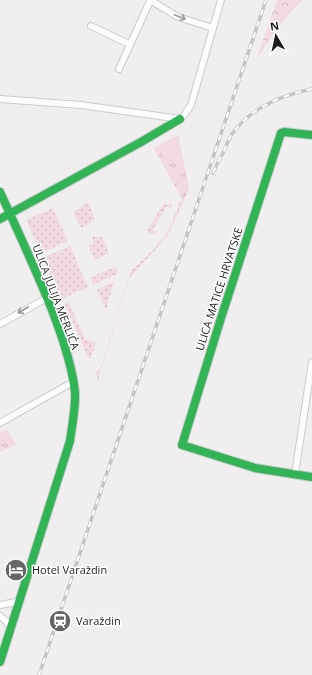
<svg xmlns="http://www.w3.org/2000/svg" width="312" height="675" viewBox="0 0 312 675" font-family="'Open Sans',sans-serif">
	<style>
		.grass { fill: url(#grass-dots) }
		.forest { fill: url(#forest-crowns) }
		.park { fill: url(#park-tufts) }
		.pitch { fill: #f2dbe0 }
		.lines { fill: none; stroke-linecap: round; stroke-linejoin: round }
		.street-casing { stroke: #cccaca; stroke-width: 8 }
		.fast-casing { stroke: #cccaca; stroke-width: 10 }
		.street { stroke: #fdfcfd; stroke-width: 6 }
		.fast { stroke: #30b455; stroke-width: 8 }
		.rail-casing { stroke: #c6c4c4; stroke-width: 3.5 }
		.rail { stroke: #fff; stroke-width: 2; stroke-dasharray: 6; stroke-linecap: butt }
		.oneway { stroke: #989797 }
		.labels { text-anchor: middle; stroke-width: 3; stroke-linejoin: round; paint-order: stroke }
		.street-label { font-size: 11px; fill: #1d1b1b; stroke: #fff }
		.poi-label { font-size: 11px; fill: #1d1b1b; stroke: #fff; text-anchor: start }
	</style>
	<defs>
		<pattern id="grass-dots" width="8" height="8" patternUnits="userSpaceOnUse"><rect width="8" height="8" fill="#f2dbe0"/><path d="M2 2h.1M6 6h.1" fill="none" stroke="#cfbbc0" stroke-width="1.8" stroke-linecap="round"/></pattern>
		<pattern id="forest-crowns" width="20" height="18" patternUnits="userSpaceOnUse"><rect width="20" height="18" fill="#f2dbe0"/><path d="M2 6a3 3 0 1 1 6 0M12 15a3 3 0 1 1 6 0" fill="none" stroke="#cfbbc0"/></pattern>
		<pattern id="park-tufts" width="24" height="20" patternUnits="userSpaceOnUse"><rect width="24" height="20" fill="#f2dbe0"/><path d="M3 7l-1-3M5 7V3M7 7l1-3M15 17l-1-3M17 17v-4M19 17l1-3" fill="none" stroke="#cfbbc0"/></pattern>
	</defs>
	<rect width="100%" height="100%" fill="#f1eeef"/>
	<g class="grass">
		<polygon points="178,135 189,189 168,235 129,279 98,380 95,373 101,368 131,271 154,249 160,240 162,241 174,220 172,219 179,207 178,203 183,200 154,148"/>
		<polygon points="165,201 167,205 171,203 172,205 171,209 167,206 153,229 158,232 153,234 146,232"/>
		<polygon points="88,202 95,219 86,226 81,228 73,212"/>
		<polygon points="53,208 68,241 41,253 26,220"/>
		<polygon points="92,237 102,237 109,253 95,260 88,245 93,242"/>
		<polygon points="70,246 88,287 62,299 43,258"/>
		<polygon points="116,266 118,272 117,274 93,285 90,278"/>
		<polygon points="114,281 106,310 97,290"/>
		<polygon points="69,302 85,339 96,343 91,358 89,359 64,304"/>
	</g>
	<path class="forest" d="M277,0H303C284,17 271,37 257,58Z"/>
	<g class="park">
		<polygon points="178,135 189,189 183,201 154,148"/>
		<polygon points="7,429 16,445 0,452 0,432"/>
	</g>
	<polygon class="pitch" points="166,143 176,144 176,158 166,159 161,153"/>
	<g class="lines">
		<g class="street-casing">
			<g id="street">
				<polyline points="150,0 178,17 213,28"/>
				<polyline points="91,26 129,44"/>
				<polyline points="119,69 150,1"/>
				<polyline points="0,99 81,105 180,119 185,114 191,105 221,0"/>
				<polyline points="0,324 47,298"/>
				<polyline points="0,423 73,382"/>
				<polyline points="295,474 312,362"/>
				<polyline points="0,605 16,602 20,600"/>
				<polyline points="0,616 6,621 11,628"/>
			</g>
		</g>
		<g class="fast-casing">
			<g id="fast">
				<polyline points="312,135 284,132 281,133 221,318 182,445 255,468 312,477"/>
				<path d="M0,192C18,231 36,270 52,310C62,336 72,364 75,392C76,408 72,425 70,441L0,662"/>
				<polyline points="0,219 141,142 180,119"/>
			</g>
		</g>
		<use href="#street" class="street"/>
		<use href="#fast" class="fast"/>
		<g class="rail-casing">
			<g id="rail">
				<path d="M213,173C216,166 220,158 224,151C227,143 230,135 236,129C255,106 283,95 312,89"/>
				<polyline points="39,675 266,0"/>
			</g>
		</g>
		<use href="#rail" class="rail"/>
	</g>
	<defs><path id="oneway-shaft" d="M-6 0H5M1.5-3L5.5 0L1.5 3" fill="none" stroke-width="1.6" stroke-linecap="round" stroke-linejoin="round"/></defs>
	<g class="oneway">
		<use href="#oneway-shaft" transform="translate(180 17) rotate(22)"/>
		<use href="#oneway-shaft" transform="translate(23 310) rotate(150)"/>
	</g>
	<defs>
		<g id="hotel-disc" transform="scale(1.15)"><circle r="9.5" fill="#676565" stroke="#fff"/><path d="M-6-4.5h1.5V1H6V5H4.5V3h-9V5H-6ZM-4 0a1.8 1.8 0 1 1 3.6 0ZM.5 0V-2.5h3Q6-2.5 6 0Z" fill="#fff"/></g>
		<g id="station-disc" transform="scale(1.15)"><circle r="9.5" fill="#676565" stroke="#fff"/><path d="M-3-6H3Q5-6 5-4V2Q5 4 3 4L4.5 6H3L1.5 4h-3L-3 6H-4.5L-3 4Q-5 4-5 2V-4Q-5-6-3-6ZM-3.5-4v3h7v-3ZM-3.5 1v1.5H-2V1ZM2 1v1.5H3.5V1Z" fill="#fff"/></g>
	</defs>
	<g fill-rule="evenodd">
		<use href="#hotel-disc" x="16" y="570"/>
		<use href="#station-disc" x="60" y="621"/>
	</g>
	<g class="labels">
		<g class="street-label">
			<text transform="translate(219 289) rotate(-72)" y="4">ULICA MATICE HRVATSKE</text>
			<text transform="translate(56 297) rotate(69)" y="4">ULICA JULIJA MERLIĆA</text>
		</g>
		<g class="poi-label">
			<text x="32" y="574">Hotel Varaždin</text>
			<text x="76" y="625">Varaždin</text>
		</g>
	</g>
	<g transform="translate(276 36) rotate(351)" stroke="#ffffff" stroke-width="3" paint-order="stroke">
	<path d="M0-3L7 15L0 10L-7 15Z" fill="#1d1b1b"/>
	<text y="-6" font-size="11" font-weight="bold" text-anchor="middle" fill="#1d1b1b">N</text>
	</g>
</svg>
